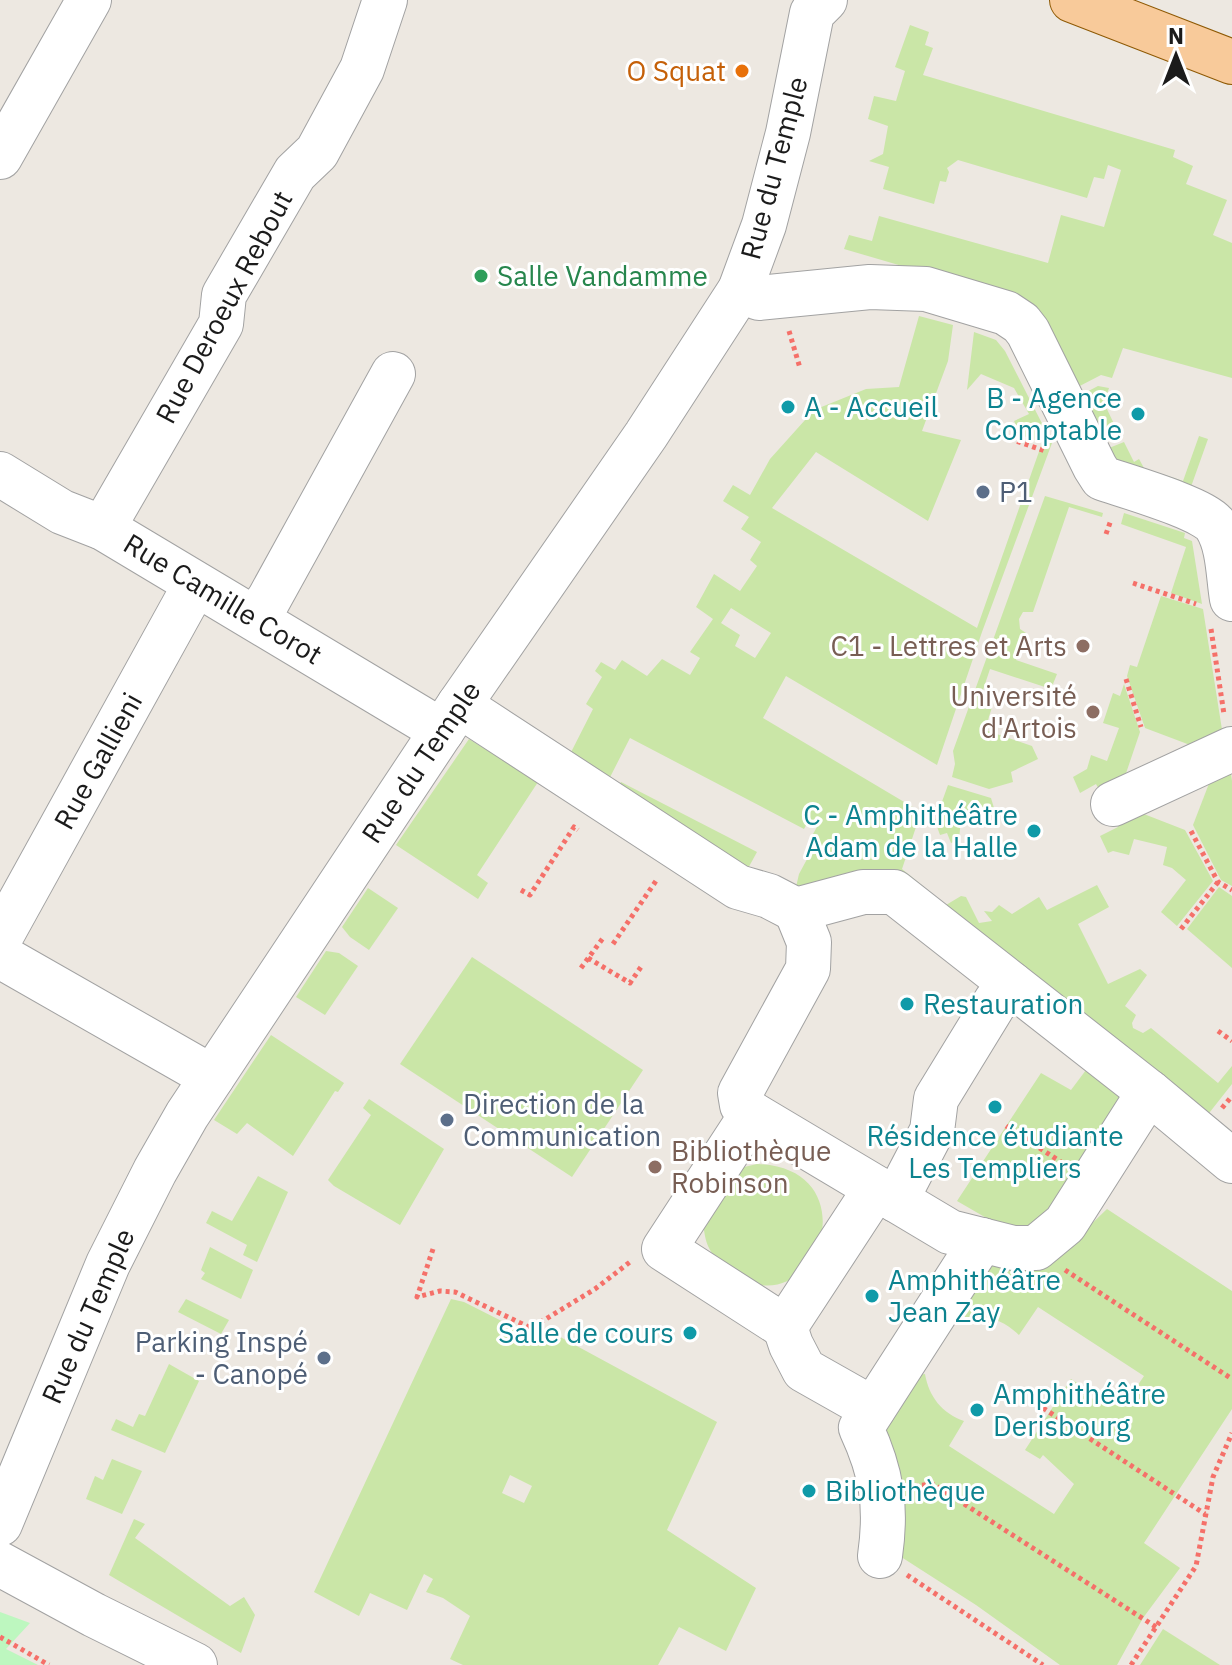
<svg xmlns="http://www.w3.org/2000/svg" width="1232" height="1665" viewBox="0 0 1232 1665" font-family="'IBM Plex Sans',sans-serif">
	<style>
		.grass { fill: #cae6a7; fill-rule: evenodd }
		.park { fill: #bdf7bf }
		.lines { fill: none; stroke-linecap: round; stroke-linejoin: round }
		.minor-casing { stroke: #a2a2a2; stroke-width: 46 }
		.major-casing { stroke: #8e5904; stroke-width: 46 }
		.path { stroke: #f57069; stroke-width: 5; stroke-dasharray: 4 4; stroke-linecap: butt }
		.minor { stroke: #fff; stroke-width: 44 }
		.major { stroke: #f8ca9a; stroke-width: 44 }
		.food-dot { fill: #e8710a; stroke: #fff; stroke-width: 3 }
		.leisure-dot { fill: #2e9e5b; stroke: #fff; stroke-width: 3 }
		.culture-dot { fill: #0f9aa8; stroke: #fff; stroke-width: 3 }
		.service-dot { fill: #5c6f8a; stroke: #fff; stroke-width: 3 }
		.education-dot { fill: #8d6e63; stroke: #fff; stroke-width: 3 }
		.labels { text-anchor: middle; stroke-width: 6; stroke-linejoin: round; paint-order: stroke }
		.food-label { font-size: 28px; fill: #c56008; stroke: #fff; text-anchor: end }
		.street-label { font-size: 28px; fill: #1b1b1b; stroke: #fff }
		.leisure-label { font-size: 28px; fill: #27864d; stroke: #fff; text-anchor: start }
		.culture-label { font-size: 28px; fill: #0d838f; stroke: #fff; text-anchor: start }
		.service-label { font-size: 28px; fill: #4e5e75; stroke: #fff; text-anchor: start }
		.education-label { font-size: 28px; fill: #785e54; stroke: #fff; text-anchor: end }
	</style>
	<rect width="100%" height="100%" fill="#ede8e1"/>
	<g class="grass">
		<polygon points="910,25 929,32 925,45 933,48 923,75 1175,150 1173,157 1193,166 1186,184 1227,200 1213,235 1232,243 1232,378 1123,348 1112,378 1101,375 1072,390 1008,297 844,249 849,235 872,241 879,216 1048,263 1061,215 1104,227 1121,170 1108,165 1104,179 1094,177 1087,198 958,160 947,168 949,172 946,182 940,181 934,204 883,189 889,167 869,161 883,154 888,126 868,119 874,96 896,101 905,71 895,67"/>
		<path d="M919,316L953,325L948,361L922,431L961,440L928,521L816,452L772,508L977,628L1042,443L1021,435L1014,421L1029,414L1014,388L981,374L967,390L974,332L996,340L1005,351L1052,443L982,632L937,765L786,676L763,718L921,812L902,869L946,905L961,896L966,897L979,923L992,921L984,911L992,912L999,905L1012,914L1039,897L1047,910L1097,885L1109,907L1078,924L1108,984L1140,969L1147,975L1125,1006L1136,1015L1132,1023L1133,1028L1143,1033L1151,1028L1218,1083L1232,1066V1084L1206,1117L946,905L879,876L820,888L796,887L799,874L819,837L813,834L818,825L809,820L804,829L630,738L603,791L564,766L593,709L586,704L602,677L595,671L601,662L615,670L622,660L647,676L662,659L690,675L700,658L690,652L713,619L696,607L714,574L740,591L757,566L750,560L761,542L741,529L749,517L723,501L733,485L750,495L770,459L814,410L866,389L899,387ZM731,608L771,633L755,658L735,646L740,635L721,623Z"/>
		<polygon points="1098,386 1109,388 1107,394 1112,403 1106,407 1115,426 1095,436 1075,398"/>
		<polygon points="1199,436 1208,439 1187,498 1121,475 1104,450 1124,442 1134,462 1139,459 1144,468 1183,481"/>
		<polygon points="1045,496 1103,513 1102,517 1069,507 1033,612 1023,612 1019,619 1020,629 1026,633 1016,660 1057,674 1051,689 990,669 979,702 992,707 985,730 1032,746 1038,759 1011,772 1013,782 989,789 952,777 955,764 953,751"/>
		<polygon points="1124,513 1185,533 1184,538 1192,541 1202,604 1171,593 1186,547 1121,524"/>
		<polygon points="1161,596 1203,609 1223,736 1198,748 1145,728 1127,676 1130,665 1137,667"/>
		<polygon points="1124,684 1140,732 1121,788 1103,797 1096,784 1080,793 1073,777 1087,769 1091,755 1107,761 1119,728 1103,723 1113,693 1120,696"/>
		<polygon points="469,739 538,782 477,875 488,883 478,899 396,845"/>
		<polygon points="1230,766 1232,781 1232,886 1221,880 1193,825 1215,768"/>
		<polygon points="621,782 757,852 746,872 617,788"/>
		<polygon points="948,785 991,798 994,808 961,818 959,840 951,843 947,833 940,835 935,821"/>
		<polygon points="1131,809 1185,830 1213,881 1177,926 1161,912 1186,880 1172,868 1163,865 1167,847 1134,839 1129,855 1113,851 1108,853 1100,836 1118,827 1114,817"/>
		<polygon points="1219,887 1232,896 1232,968 1187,929"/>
		<polygon points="368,888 398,908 369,950 350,937 342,927"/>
		<polygon points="326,951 339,953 358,966 325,1015 296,997"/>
		<polygon points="472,957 643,1070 572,1177 400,1064"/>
		<polygon points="271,1035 344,1083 338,1092 335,1091 293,1156 247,1123 237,1134 214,1120"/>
		<polygon points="1092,1062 1125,1087 1124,1106 1038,1230 1002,1227 957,1201 1041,1073 1071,1090"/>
		<polygon points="369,1099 444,1149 400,1225 334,1186 328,1180 371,1115 363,1108"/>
		<path d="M757,1164C862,1167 826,1301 755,1284C748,1282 740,1275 734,1271C711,1255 706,1251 703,1222L740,1168Z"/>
		<polygon points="258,1176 288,1192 257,1262 243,1255 247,1245 206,1223 212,1211 232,1221"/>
		<path d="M1107,1209L1232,1291V1409L1144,1543L1180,1568L1143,1618L1117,1665H1060L976,1605L895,1553L875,1428L910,1376L925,1374C929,1397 942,1413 964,1421L949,1446L1054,1514L1074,1484L1043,1455L1040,1459L1025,1450L1071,1379L1085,1388L1083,1396L1123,1407L1144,1376L1038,1307L1019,1335C1002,1318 983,1314 961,1320L955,1308L994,1252L1052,1262Z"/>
		<polygon points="210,1247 253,1270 241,1299 201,1279 205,1273 201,1270"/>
		<polygon points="186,1299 229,1320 221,1334 178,1312"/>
		<path d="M451,1299L464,1302L531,1336L551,1332L717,1422L667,1530L756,1588L726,1651L679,1627L658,1665H463L450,1659L470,1616L443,1598L426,1592L433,1579L424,1574L407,1610L370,1593L359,1616L314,1592ZM510,1475L532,1486L524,1503L502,1493Z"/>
		<polygon points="169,1364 199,1381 165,1453 111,1430 116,1419 133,1427 139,1414 145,1416"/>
		<polygon points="112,1459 142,1471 122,1514 86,1499 95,1476 103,1480"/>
		<polygon points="134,1519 145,1524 135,1538 230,1606 244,1597 255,1615 241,1653 109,1575"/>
		<polygon points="1163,1629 1220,1665 1140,1665"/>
	</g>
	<polygon class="park" points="0,1612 30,1623 6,1649 38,1665 0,1665"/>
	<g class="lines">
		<g class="minor-casing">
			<g id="minor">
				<polyline points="0,157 89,0"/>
				<path d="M740,290L759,298L870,287L926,289L1006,313L1021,323L1028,332L1095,467L1102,478C1125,486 1206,509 1216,526C1229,547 1228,575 1232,599"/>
				<polyline points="0,474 62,512 103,528 442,731"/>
				<polyline points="103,528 221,324 224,295 295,173 317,152 362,69 385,0"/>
				<polyline points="256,618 269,599 393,374"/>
				<polyline points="459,705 738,887 769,896 796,910 863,892 894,892 1149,1092 1232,1161"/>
				<polyline points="1113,804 1232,749"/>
				<polyline points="796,910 809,942 808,969 740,1093 742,1105 752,1114 950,1232 1013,1248 1036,1248 1065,1224 1149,1092"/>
				<polyline points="0,938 195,585"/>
				<polyline points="0,956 212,1077"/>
				<polyline points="752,1114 664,1249 785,1327 876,1188"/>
				<polyline points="896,1200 932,1131 936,1099 996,1001 1011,984"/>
				<polyline points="785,1327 791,1345 804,1370 873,1409"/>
				<polyline points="0,1524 108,1264 155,1171 187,1115 459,705 646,435 740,290 764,225 788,133 812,13 825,0"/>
				<path d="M880,1556C887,1507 882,1473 861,1428L982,1240"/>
				<polyline points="0,1564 94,1615 195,1665"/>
			</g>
		</g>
		<g class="major-casing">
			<polyline id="major" points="1072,0 1232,62"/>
		</g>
		<g class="path">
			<polyline points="789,331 800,368"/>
			<polyline points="1002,436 1045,451"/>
			<polyline points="1106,534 1111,520"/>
			<polyline points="1133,583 1196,604"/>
			<polyline points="1211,629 1224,714"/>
			<polyline points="1126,679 1141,727"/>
			<polyline points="1191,831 1218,882 1232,890"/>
			<polyline points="521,890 530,895 574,827 578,830"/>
			<polyline points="1181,929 1218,882"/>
			<polyline points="613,944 658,878"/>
			<polyline points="588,958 630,983 643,964"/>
			<polyline points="581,968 603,938"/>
			<polyline points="1218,1031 1232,1041"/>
			<polyline points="1222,1108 1232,1096"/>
			<polyline points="1006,1126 1061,1162"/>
			<polyline points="433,1249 417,1297 440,1291 455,1292 531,1328 595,1289 630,1262"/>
			<polyline points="1065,1270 1232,1379"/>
			<polyline points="1043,1408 1205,1514"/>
			<polyline points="914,1486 933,1484 1156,1627"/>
			<polyline points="907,1575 1043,1665"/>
			<polyline points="0,1637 49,1665"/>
			<polyline points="1131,1665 1196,1566 1213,1477 1232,1433"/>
		</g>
		<use href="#minor" class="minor"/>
		<use href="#major" class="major"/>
	</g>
	<circle class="food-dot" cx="742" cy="71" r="8"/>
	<circle class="leisure-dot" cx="481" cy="276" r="8"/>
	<g class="culture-dot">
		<circle cx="788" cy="407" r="8"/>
		<circle cx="1138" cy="414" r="8"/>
		<circle cx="1034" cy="831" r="8"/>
		<circle cx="907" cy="1004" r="8"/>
		<circle cx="995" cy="1107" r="8"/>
		<circle cx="872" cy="1296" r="8"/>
		<circle cx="690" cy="1333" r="8"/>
		<circle cx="977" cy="1410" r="8"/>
		<circle cx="809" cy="1491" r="8"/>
	</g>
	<g class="service-dot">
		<circle cx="983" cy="492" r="8"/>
		<circle cx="447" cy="1120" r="8"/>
		<circle cx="324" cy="1358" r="8"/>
	</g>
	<g class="education-dot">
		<circle cx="1083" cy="646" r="8"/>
		<circle cx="1093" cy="712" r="8"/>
		<circle cx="655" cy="1167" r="8"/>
	</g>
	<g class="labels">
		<g class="food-label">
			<text x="726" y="81">O Squat</text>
		</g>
		<g class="street-label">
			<text transform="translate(774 168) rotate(-75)" y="10">Rue du Temple</text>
			<text transform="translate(224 307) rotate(-62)" y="10">Rue Deroeux Rebout</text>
			<text transform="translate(223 599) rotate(31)" y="10">Rue Camille Corot</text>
			<text transform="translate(98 761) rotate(-61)" y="10">Rue Gallieni</text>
			<text transform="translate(421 762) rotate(-56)" y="10">Rue du Temple</text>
			<text transform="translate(88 1316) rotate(-66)" y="10">Rue du Temple</text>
		</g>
		<g class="leisure-label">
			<text x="497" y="286">Salle Vandamme</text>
		</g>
		<g class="culture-label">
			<text x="1122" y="408" text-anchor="end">B - Agence<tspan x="1122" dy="32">Comptable</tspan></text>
			<text x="804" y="417">A - Accueil</text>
			<text x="1018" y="825" text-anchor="end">C - Amphithéâtre<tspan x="1018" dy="32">Adam de la Halle</tspan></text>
			<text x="923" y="1014">Restauration</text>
			<text x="995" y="1146" text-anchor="middle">Résidence étudiante<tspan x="995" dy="32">Les Templiers</tspan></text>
			<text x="888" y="1290">Amphithéâtre<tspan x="888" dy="32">Jean Zay</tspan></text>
			<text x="674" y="1343" text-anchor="end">Salle de cours</text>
			<text x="993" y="1404">Amphithéâtre<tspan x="993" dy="32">Derisbourg</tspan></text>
			<text x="825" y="1501">Bibliothèque</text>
		</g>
		<g class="service-label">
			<text x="999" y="502">P1</text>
			<text x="463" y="1114">Direction de la<tspan x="463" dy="32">Communication</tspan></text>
			<text x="308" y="1352" text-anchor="end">Parking Inspé<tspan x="308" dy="32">- Canopé</tspan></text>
		</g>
		<g class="education-label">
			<text x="1067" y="656">C1 - Lettres et Arts</text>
			<text x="1077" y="706">Université<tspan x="1077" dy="32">d'Artois</tspan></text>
			<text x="671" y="1161" text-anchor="start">Bibliothèque<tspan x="671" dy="32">Robinson</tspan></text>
		</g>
	</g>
	<g transform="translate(1176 56)" stroke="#ffffff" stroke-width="6" paint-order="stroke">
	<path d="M0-6L14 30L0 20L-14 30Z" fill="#1b1b1b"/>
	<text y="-12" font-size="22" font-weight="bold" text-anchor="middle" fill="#1b1b1b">N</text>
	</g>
</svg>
